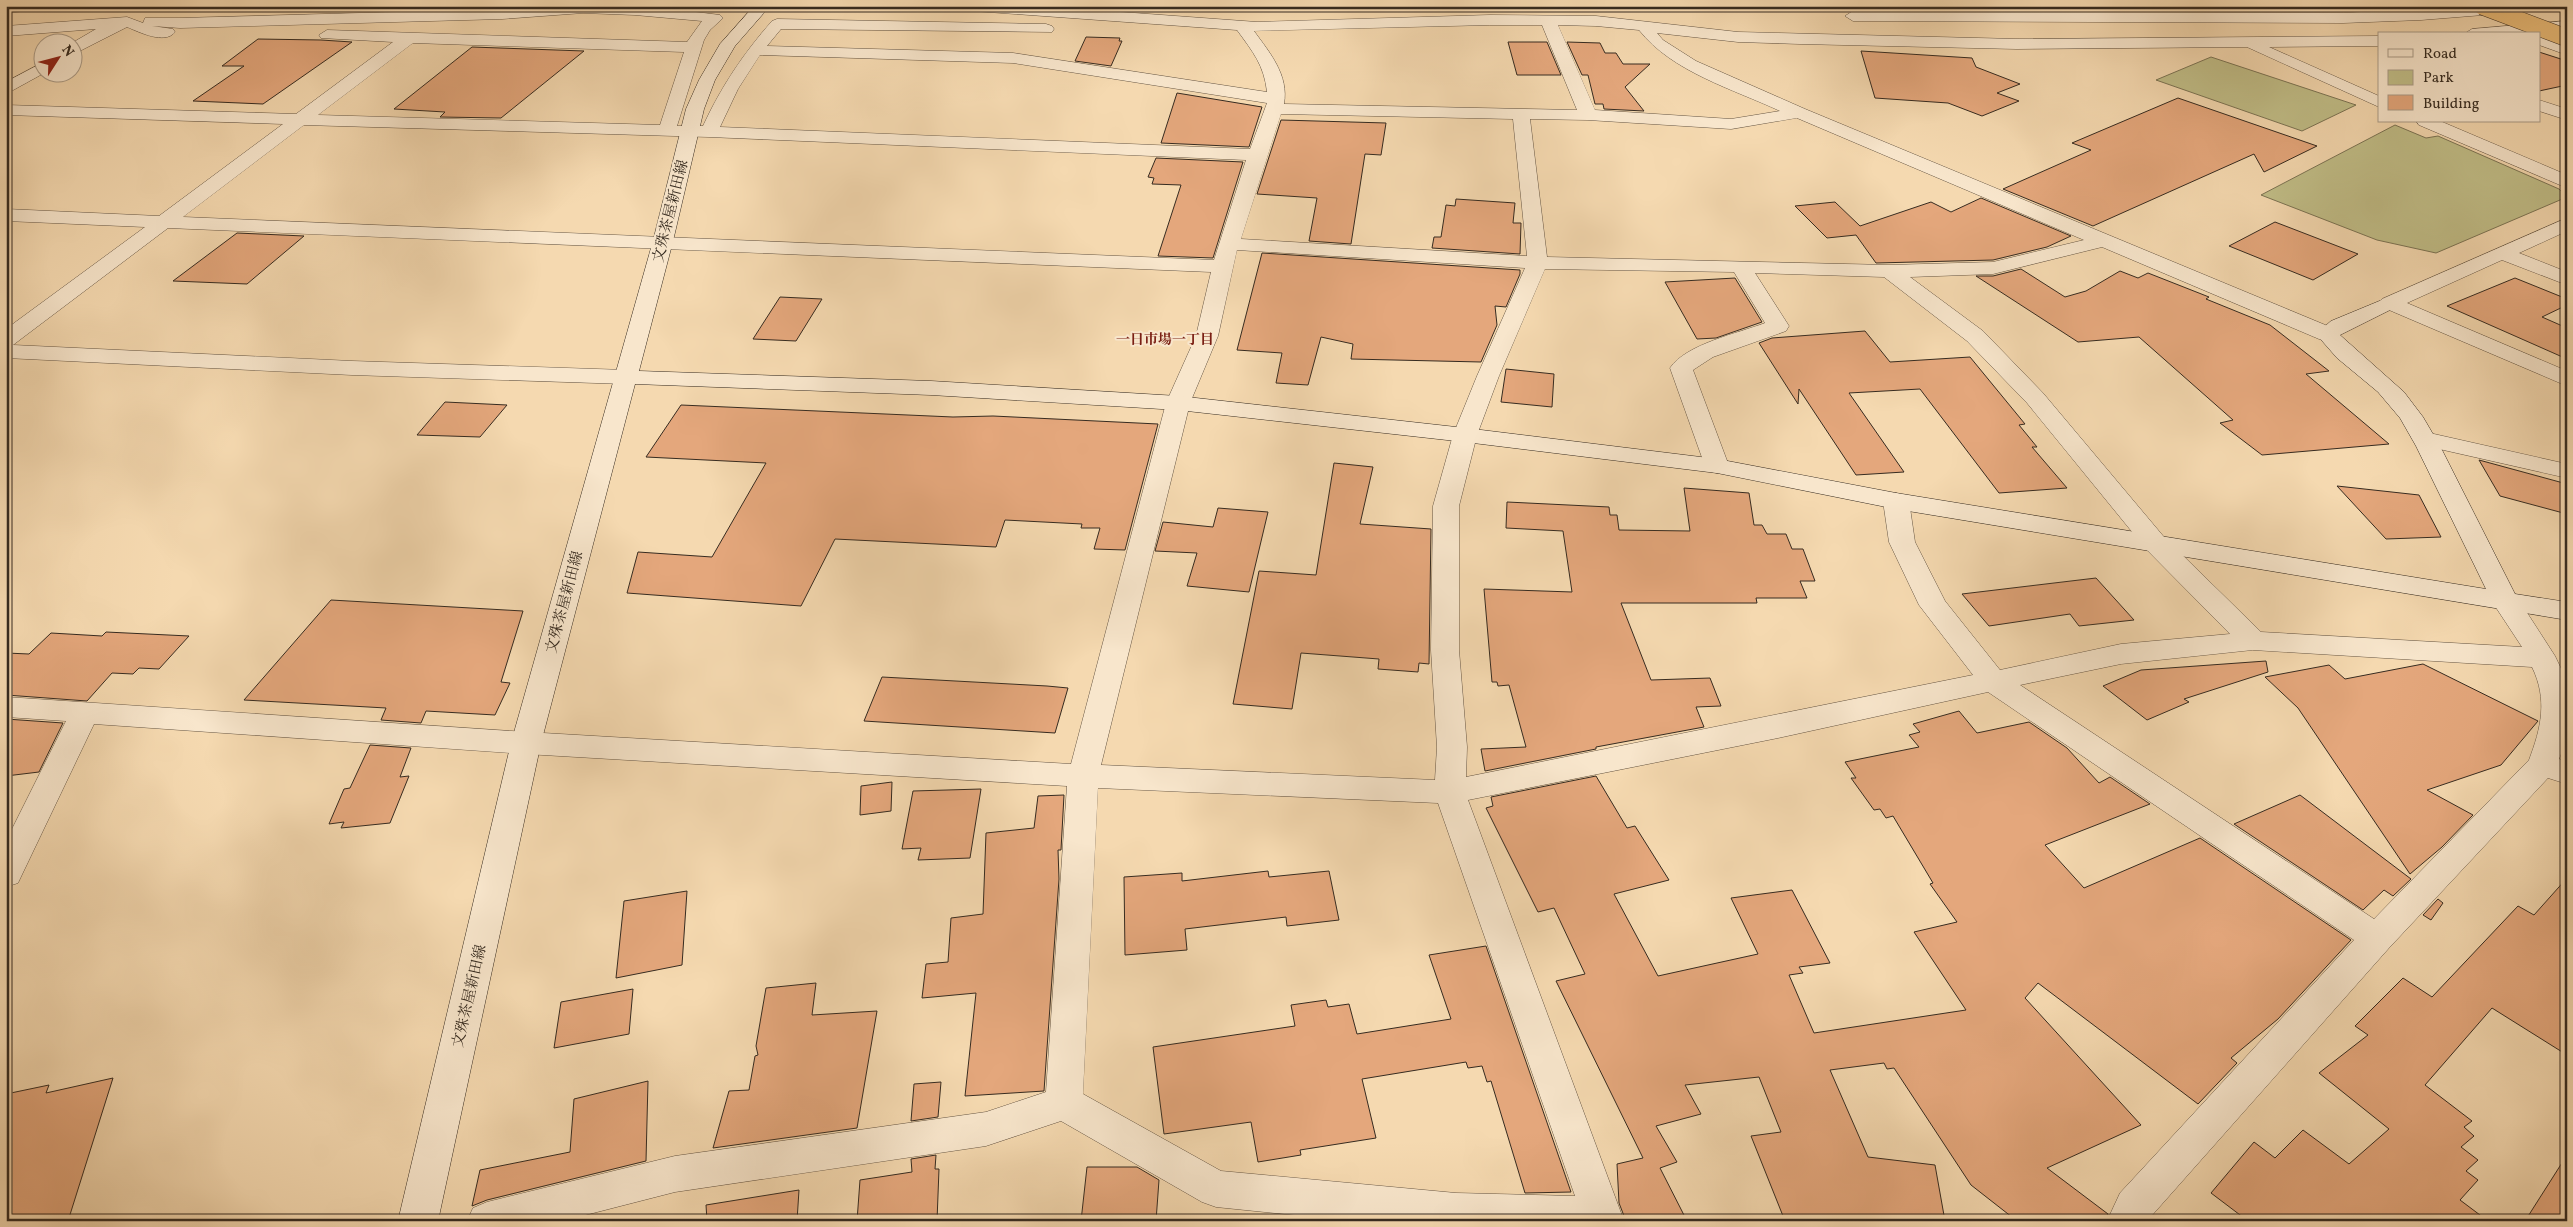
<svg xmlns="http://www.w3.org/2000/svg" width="2573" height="1227" viewBox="0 0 2573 1227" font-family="Vollkorn,'Noto Serif JP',serif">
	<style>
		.green { fill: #c1be88; stroke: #7c7454 }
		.building { fill: #e4a77c; stroke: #362b20 }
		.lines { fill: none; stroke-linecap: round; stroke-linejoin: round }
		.street-casing { stroke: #665644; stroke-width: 1 }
		.secondary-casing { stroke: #362b20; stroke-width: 1 }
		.street { fill: #f8e6cc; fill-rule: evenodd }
		.secondary { fill: #f8e6cc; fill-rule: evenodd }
		.primary-bridge-casing { stroke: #362b20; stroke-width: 18; stroke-linecap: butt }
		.primary-bridge { stroke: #eabc78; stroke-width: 17 }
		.labels { text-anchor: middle; stroke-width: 4; stroke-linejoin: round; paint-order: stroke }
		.far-neighbourhood-label { font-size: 14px; font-weight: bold; fill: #7a1f14; stroke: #f8e6cc }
		.street-label { font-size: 15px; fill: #362b20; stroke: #f8e6cc }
	</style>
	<rect width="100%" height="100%" fill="#f5d9b0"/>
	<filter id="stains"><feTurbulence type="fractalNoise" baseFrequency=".004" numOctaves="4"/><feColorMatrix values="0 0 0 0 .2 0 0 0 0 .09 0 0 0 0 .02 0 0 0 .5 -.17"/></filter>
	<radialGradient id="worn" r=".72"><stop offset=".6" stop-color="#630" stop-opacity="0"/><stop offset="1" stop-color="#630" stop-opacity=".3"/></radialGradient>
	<g class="green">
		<polygon points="2211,57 2356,105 2302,131 2156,80"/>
		<polygon points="2395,125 2426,138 2438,136 2559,189 2567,197 2436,253 2377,240 2261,195"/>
	</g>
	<g class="building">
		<polygon points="1086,37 1120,38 1119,41 1122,41 1111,66 1075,61"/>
		<polygon points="258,39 321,40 352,42 263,104 193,101 244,66 222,66"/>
		<polygon points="1508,42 1547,42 1561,75 1517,75"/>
		<polygon points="1567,42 1600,43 1605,53 1616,53 1623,64 1650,64 1625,87 1644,111 1604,109 1603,104 1595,104 1588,75 1582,75"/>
		<polygon points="472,47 584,51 501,118 440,117 445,112 394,109"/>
		<polygon points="1861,51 1972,58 1976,67 2020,84 1997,93 2019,101 1982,116 1948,103 1875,98"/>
		<polygon points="2539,52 2567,61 2567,85 2539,91"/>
		<polygon points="1177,93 1262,107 1249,147 1161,143"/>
		<polygon points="2178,98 2317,146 2264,172 2254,154 2093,226 2003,189 2091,150 2072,143"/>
		<polygon points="1281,120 1386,123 1381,155 1365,154 1351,244 1309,241 1317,198 1257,194"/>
		<polygon points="1156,158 1243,162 1213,258 1158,256 1181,185 1152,184 1154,178 1148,177"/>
		<polygon points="1981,198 2071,236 2047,247 1993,260 1876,263 1856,235 1827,238 1795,206 1835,202 1860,226 1931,202 1951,212"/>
		<polygon points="1456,199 1515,203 1513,223 1521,223 1520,254 1432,248 1434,237 1441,237 1446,205 1455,206"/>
		<polygon points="2275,222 2358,254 2313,280 2229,246"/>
		<polygon points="237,233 304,236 247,284 173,281"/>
		<polygon points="1262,253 1520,270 1520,274 1506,307 1495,306 1497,325 1481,362 1351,359 1353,344 1321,337 1308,385 1276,383 1282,353 1237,350"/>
		<polygon points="2021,269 2065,297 2086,291 2120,271 2138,278 2148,273 2209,297 2206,299 2270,325 2329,371 2306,374 2389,444 2262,455 2220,423 2233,420 2139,337 2078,342 1976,276 1993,276"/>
		<polygon points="1735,278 1762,322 1716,338 1697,339 1665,282"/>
		<polygon points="2515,278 2567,299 2567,305 2542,317 2567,328 2567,359 2447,306"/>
		<polygon points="780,297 822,299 796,341 753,339"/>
		<polygon points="1865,331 1890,362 1970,357 2025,424 2019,425 2037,447 2032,447 2067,488 1999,493 1920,389 1849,393 1904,472 1856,475 1799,389 1798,404 1759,343 1772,338"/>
		<polygon points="1506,369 1554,374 1552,407 1501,402"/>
		<polygon points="445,402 507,405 480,437 417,435"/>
		<polygon points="681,405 953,417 993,416 1158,424 1125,550 1094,549 1100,528 1081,528 1082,524 1005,520 996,547 835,539 801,606 627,593 638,552 712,557 766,463 646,457"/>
		<polygon points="2479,460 2567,484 2567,514 2500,496"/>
		<polygon points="1334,463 1373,467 1360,524 1431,529 1429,664 1419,663 1418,672 1378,669 1379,659 1301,653 1292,709 1233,704 1259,571 1316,575"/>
		<polygon points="2337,486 2419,495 2441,537 2386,539"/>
		<polygon points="1684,488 1749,493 1754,525 1762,525 1767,534 1786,534 1792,549 1803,549 1815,581 1800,581 1807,598 1756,598 1757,603 1621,603 1651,680 1710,678 1721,706 1696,707 1704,727 1596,747 1596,749 1485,771 1481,749 1526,747 1509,685 1498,686 1497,682 1492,682 1484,589 1572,592 1563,531 1506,528 1507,502 1609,507 1610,515 1617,515 1619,530 1690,531"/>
		<polygon points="1218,508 1268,512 1249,592 1187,586 1197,553 1155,551 1163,522 1213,527"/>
		<polygon points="2096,578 2134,620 2079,626 2070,614 1989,626 1962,594"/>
		<polygon points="331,600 523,611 501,682 510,683 495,715 426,711 421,723 381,720 386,708 244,700"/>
		<polygon points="106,632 189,636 159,669 139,668 133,674 112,673 87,701 6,695 6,653 29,654 51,633 102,636"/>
		<polygon points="2266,661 2268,672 2184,699 2189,702 2147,720 2103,686 2141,670"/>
		<polygon points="2423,664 2538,721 2501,765 2427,790 2473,815 2442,847 2410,874 2298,708 2265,677 2329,665 2345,679"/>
		<polygon points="882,677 1047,686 1068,688 1055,733 864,721"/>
		<polygon points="1959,711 1977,733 2029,722 2067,748 2099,783 2110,777 2150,804 2045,845 2084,888 2200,838 2351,940 2278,1019 2231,1058 2237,1063 2198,1104 2038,983 2025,998 2141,1125 2047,1168 2108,1214 2105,1221 2017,1221 1971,1185 1894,1068 1887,1069 1884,1063 1830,1070 1868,1157 1935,1165 1945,1221 1785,1221 1751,1136 1781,1132 1759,1077 1685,1085 1701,1114 1656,1126 1677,1162 1660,1168 1687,1221 1626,1221 1619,1203 1617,1164 1643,1158 1556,981 1585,974 1554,908 1538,912 1486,808 1493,806 1491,797 1596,776 1627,828 1635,826 1669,880 1614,894 1658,976 1758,954 1731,898 1792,890 1830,963 1799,967 1803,973 1789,975 1814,1033 1966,1010 1914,932 1957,922 1930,884 1933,883 1893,816 1886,818 1880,809 1874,810 1851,778 1856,778 1845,762 1919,747 1909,735 1920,732 1913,724"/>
		<polygon points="6,719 63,723 39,772 6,776"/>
		<polygon points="370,745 411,748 400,777 409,776 390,823 341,828 344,822 329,824 344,789 350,788"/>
		<polygon points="892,782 891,811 860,815 861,786"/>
		<polygon points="981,789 970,858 918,860 921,848 902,849 913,791"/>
		<polygon points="1064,795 1061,850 1058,850 1059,879 1044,1091 965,1096 976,993 922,998 926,964 948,962 951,918 983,914 986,833 1034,828 1038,796"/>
		<polygon points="2300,795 2411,879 2393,896 2384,890 2363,910 2234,824"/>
		<polygon points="1268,871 1269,877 1329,871 1339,920 1287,926 1286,917 1185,929 1187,950 1125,955 1124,877 1182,873 1182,881"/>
		<polygon points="2567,878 2567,1055 2492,1008 2425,1085 2472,1121 2464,1127 2474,1136 2461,1147 2478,1160 2466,1171 2478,1180 2460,1200 2488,1221 2248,1221 2211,1193 2254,1142 2275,1158 2303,1130 2349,1164 2389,1129 2319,1073 2368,1035 2355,1026 2403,978 2432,997 2518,906 2534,915"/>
		<polygon points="687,891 682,965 616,978 624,901"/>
		<polygon points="2438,899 2443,903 2431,920 2423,915"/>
		<polygon points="1486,946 1571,1192 1525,1193 1491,1081 1487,1082 1482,1066 1468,1068 1466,1062 1362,1079 1376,1138 1300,1150 1301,1155 1258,1162 1251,1122 1164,1134 1153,1047 1295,1026 1291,1005 1326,1000 1328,1007 1349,1004 1357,1034 1451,1019 1429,955"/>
		<polygon points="816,983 812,1015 877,1011 857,1128 713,1148 729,1091 749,1090 755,1056 758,1055 756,1046 766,988"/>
		<polygon points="633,989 629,1034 554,1048 561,1002"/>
		<polygon points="113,1078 68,1221 6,1221 6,1094 49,1085 46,1093"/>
		<polygon points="648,1081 646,1161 487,1200 472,1206 480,1170 570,1152 574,1099"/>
		<polygon points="941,1082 938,1117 911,1121 914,1084"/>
		<polygon points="936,1155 935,1169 939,1169 937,1221 857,1221 860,1180 912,1172 911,1159"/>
		<polygon points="2567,1155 2567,1221 2525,1221"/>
		<polygon points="1087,1167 1137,1167 1159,1180 1156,1221 1081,1221"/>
		<polygon points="799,1190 797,1221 707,1221 706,1205"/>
	</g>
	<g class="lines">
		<g class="street-casing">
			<g id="street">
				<polygon points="6,6 32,6 25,11 6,13"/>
				<path d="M535,6H647L720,15L723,18L710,30L704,40L677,126H703C721,87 743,54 772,21L777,19L1046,24L1052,26L1054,29L1052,32L781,29L767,46L1013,53L1267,92C1264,65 1253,52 1237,30L974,11L967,6H1039L1257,22L1490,15L1596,16L1738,32L2017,39L2379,36V46L2269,47L2379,96V107L2247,47L2017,49L1800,44L1738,42L1657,33L1663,40L1696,61L1805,109L2335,329L2338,334L2335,339L2327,341L2319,339L2102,247L1993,274L1910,277L1983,331L2043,393L2164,537L2261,632L2522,647L2491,600L2495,594L2505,591L2515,594L2555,656L2567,681V738L2559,759L2567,762V784L2548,778L2389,948L2147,1221H2107L2120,1193L2354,940L1988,692L1778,738L1468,800L1624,1221H1353L1216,1207L1202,1202L1061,1121L986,1146L675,1192L562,1221H467L473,1208L487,1202L675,1156L986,1112L1046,1092L1067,786L526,754L94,724L18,883L6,887V841L66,721L6,717V697L526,732L1071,764L1166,403L1196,336L1211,272L168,228L13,345L352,361L626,370L634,372L637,377L634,382L626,384L352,375L6,358V329L145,227L6,221V209L159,216L283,124L6,115V105L296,114L393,42L321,38L319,35L327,30L687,42L702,21L635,15L583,13L502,19L180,28L152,26L173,29L175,32C165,45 139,32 127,27L72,55V43L96,29L6,36V26L127,17L143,23L145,18H180L502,9ZM1490,25H1542L1577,110L1284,104C1289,75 1270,53 1254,31ZM1558,25L1596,26L1639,30C1672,72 1733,89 1780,111L1731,119L1595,110ZM413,43L684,52L660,125L318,115ZM760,55L1013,63L1267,103L1250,149L720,127L738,89ZM1281,114L1513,119L1527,256L1241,239ZM1797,118L2084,240L1993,262L1889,265L1547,257L1530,119L1588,120L1731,129ZM304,125L709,137L1246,160L1214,260L183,217ZM1237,250L1525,268L1477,376L1453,435L1433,506L1431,650L1437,747L1435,780L1101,765L1190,403L1218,336ZM1545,269L1734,272L1765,323C1739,333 1686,344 1670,368L1705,466L1708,471L1717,473L1726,471L1729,466L1693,370L1713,357L1786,331L1789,326L1755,273L1884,277L1967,341L2027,403L2146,549L2230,634L2121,644L2000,670L1945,601L1915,542L1909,501L1905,496L1896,493L1887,496L1883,501L1889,542L1919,605L1973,675L1466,777L1467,747L1459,650V506L1477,435L1499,376ZM2253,650L2532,667C2548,700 2541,728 2529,760L2374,919L2020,685L2121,664ZM1098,788L1438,803L1575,1196L1456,1193L1221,1171L1083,1094Z"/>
				<polygon points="2473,6 2540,6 2533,11 2421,20 2343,23 1853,21 1845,16 1853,11 2343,13"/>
				<polygon points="2567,21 2567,31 2531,34 2464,34 2472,29"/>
				<polygon points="2539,34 2567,44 2567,55 2539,45"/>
				<polygon points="42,63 42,72 46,72 6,94 6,82"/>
				<polygon points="2539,100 2567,109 2567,120 2539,111"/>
				<polygon points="2416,121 2440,121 2567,175 2567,188 2419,125"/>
				<polygon points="2567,218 2567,231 2519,253 2567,272 2567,285 2502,260 2407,303 2567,371 2567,386 2382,307 2378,303 2382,299"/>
				<polygon points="2425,432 2567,464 2567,478 2417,444 2413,439 2417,434"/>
			</g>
		</g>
		<g class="secondary-casing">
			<polygon id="secondary" points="754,6 770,6 735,46 715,80 704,109 673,241 639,371 931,381 1178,396 1465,428 1717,459 1896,493 2486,589 2416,446 2400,418 2378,392 2337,358 2316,334 2331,321 2389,297 2396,299 2400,303 2396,307 2340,335 2404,392 2423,417 2440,446 2515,594 2567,602 2567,620 1896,509 1717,473 1465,442 1178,410 931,395 635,384 541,743 438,1221 398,1221 511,743 653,241 686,109 699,80 720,44"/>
		</g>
		<use href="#street" class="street"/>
		<use href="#secondary" class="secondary"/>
		<g class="primary-bridge-casing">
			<polyline id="primary-bridge" points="2482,6 2567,38"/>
		</g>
		<use href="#primary-bridge" class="primary-bridge"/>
	</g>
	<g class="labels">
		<g class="far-neighbourhood-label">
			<text x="1165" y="344">一日市場一丁目</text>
		</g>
		<g class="street-label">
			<text transform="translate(670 211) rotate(-76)" y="5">文殊茶屋新田線</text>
			<text transform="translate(564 602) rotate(-75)" y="5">文殊茶屋新田線</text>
			<text transform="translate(469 996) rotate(-77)" y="5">文殊茶屋新田線</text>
		</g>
	</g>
	<rect width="2573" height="1227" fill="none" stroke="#f5d9b0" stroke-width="25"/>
	<rect x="8" y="8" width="2558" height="1212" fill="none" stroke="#362b20" stroke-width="2.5"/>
	<rect x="12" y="12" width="2548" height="1202" fill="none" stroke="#362b20"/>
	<rect x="2378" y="32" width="162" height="90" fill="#f8e6cc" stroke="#aa9b87"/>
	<rect x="2388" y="49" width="25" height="8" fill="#f8e6cc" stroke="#aa9b87"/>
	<text x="2423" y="58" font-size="15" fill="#362b20">Road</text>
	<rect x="2388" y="70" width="25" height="15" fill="#c1be88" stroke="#aa9b87"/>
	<text x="2423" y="82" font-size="15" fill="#362b20">Park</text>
	<rect x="2388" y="95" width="25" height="15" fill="#e4a77c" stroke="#aa9b87"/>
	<text x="2423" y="108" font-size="15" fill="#362b20">Building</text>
	<g transform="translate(58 58) rotate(54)"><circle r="24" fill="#f8e6cc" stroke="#aa9b87"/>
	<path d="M0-4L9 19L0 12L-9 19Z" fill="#8f2418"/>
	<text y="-8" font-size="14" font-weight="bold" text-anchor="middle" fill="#362b20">N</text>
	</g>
	<rect width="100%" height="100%" filter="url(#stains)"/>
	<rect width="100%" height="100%" fill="url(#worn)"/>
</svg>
